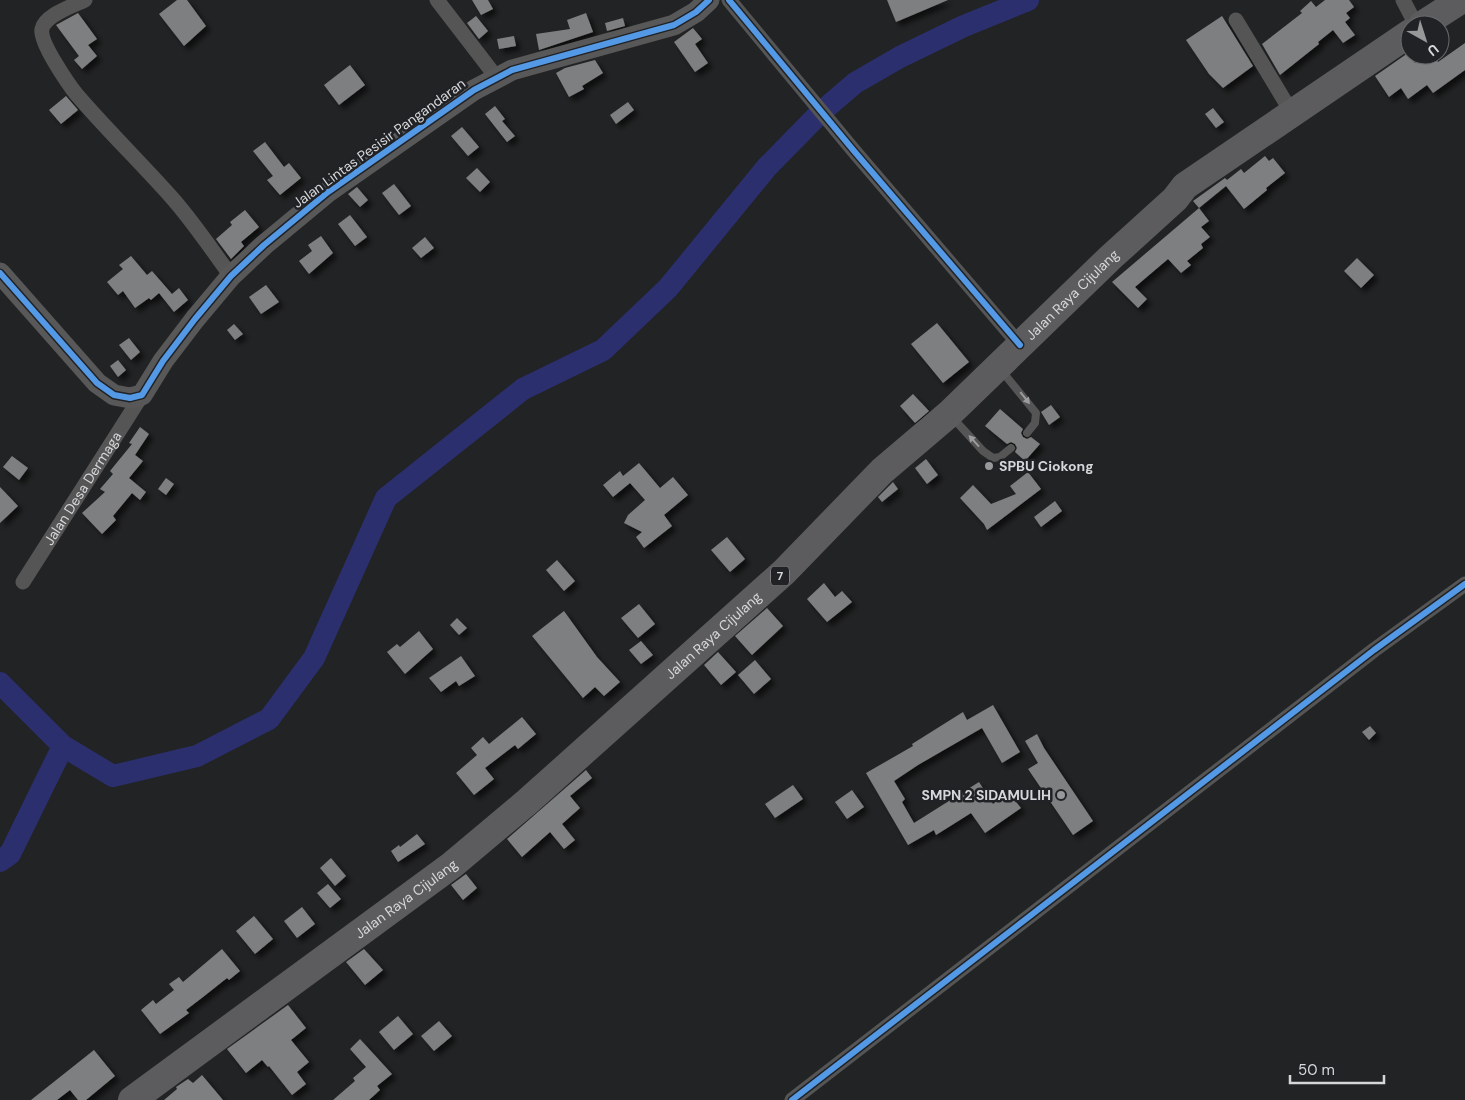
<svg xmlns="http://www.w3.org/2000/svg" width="1465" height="1100" viewBox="0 0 1465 1100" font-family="'DM Sans',sans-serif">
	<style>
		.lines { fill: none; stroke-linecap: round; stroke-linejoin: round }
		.river { stroke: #2b2f6d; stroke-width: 22 }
		.building { fill: #7e7f80; filter: url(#shadow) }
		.lane { stroke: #555; stroke-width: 8 }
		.street { stroke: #555; stroke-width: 15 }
		.secondary { stroke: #585859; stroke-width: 21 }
		.highway { stroke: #5c5c5e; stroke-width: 28 }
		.cycleway-casing { stroke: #212225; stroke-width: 9 }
		.cycleway { stroke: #5399e6; stroke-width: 6 }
		.oneway { fill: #9c9c9e }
		.poi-dot { fill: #97989a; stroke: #212225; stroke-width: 2 }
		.labels { text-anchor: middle; stroke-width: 5; stroke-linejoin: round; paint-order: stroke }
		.shield { fill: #212225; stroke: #a0a1a3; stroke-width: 1 }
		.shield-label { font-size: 12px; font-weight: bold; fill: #d6d7d9 }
		.street-label { font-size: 14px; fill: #d6d7d9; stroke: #212225 }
		.poi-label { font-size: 14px; font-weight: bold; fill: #d6d7d9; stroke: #212225; text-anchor: start }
	</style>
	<defs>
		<filter id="shadow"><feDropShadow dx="4.5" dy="4.5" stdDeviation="2.5" flood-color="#0009"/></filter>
	</defs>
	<rect width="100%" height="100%" fill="#222324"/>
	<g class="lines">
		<g class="river">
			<polyline points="0,683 63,746 113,776 197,756 269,719 314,658 386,498 523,389 603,350 668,288 767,167 820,113 855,83 900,57 964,26 1028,0"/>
			<polyline points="0,861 10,854 63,746"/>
		</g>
	</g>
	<g class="building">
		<polygon points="177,0 187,0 206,26 184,46 159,14"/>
		<polygon points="472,0 488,0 493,9 481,15"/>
		<polygon points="887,0 948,0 896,22"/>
		<polygon points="1325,0 1349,0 1354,7 1346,13 1350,18 1345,22 1355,35 1343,43 1333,30 1318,42 1319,44 1280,75 1262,44 1302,13 1300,11 1311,1 1316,7"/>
		<polygon points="78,13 97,39 88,45 97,56 82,69 74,60 79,56 56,25"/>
		<polygon points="586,13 593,32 539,50 536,34 570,29 567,20"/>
		<polygon points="476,16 488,31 479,39 467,23"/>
		<polygon points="1222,16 1253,66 1223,88 1209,74 1186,40"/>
		<polygon points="623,18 625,26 607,31 605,23"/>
		<polygon points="693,28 702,39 695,44 708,63 695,72 674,42"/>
		<polygon points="514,36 516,46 499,49 497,39"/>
		<polygon points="1465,43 1465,70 1433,93 1427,85 1408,99 1401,88 1389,97 1375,76 1408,53 1415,63 1427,55 1433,55 1438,62"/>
		<polygon points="595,60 603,73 582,86 584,89 569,97 556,73 565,68"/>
		<polygon points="350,65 365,85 339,105 324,85"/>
		<polygon points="66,96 78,110 61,124 49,110"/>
		<polygon points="628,102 634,110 616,124 610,115"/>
		<polygon points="495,106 505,119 502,121 515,136 507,142 485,114"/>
		<polygon points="1213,108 1224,122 1216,128 1205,114"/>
		<polygon points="462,127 479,147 468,156 451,136"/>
		<polygon points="265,142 284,167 289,163 301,178 280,195 267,180 273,176 253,151"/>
		<polygon points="1265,156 1269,161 1273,158 1285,173 1266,188 1267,190 1244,209 1226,186 1199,208 1193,201 1225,178 1227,180 1241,169 1244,173"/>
		<polygon points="477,168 490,182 480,192 466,178"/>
		<polygon points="394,184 411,206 399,215 382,193"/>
		<polygon points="357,187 368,200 360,207 348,194"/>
		<polygon points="1199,208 1209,221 1201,227 1210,237 1201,244 1203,248 1187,261 1191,265 1181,273 1168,259 1135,287 1147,299 1138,308 1112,282"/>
		<polygon points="245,210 259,227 241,242 244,246 231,259 216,239 232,225 230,222"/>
		<polygon points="350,215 367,237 355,246 338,224"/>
		<polygon points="321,236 333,253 309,274 299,261 312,251 308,245"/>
		<polygon points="425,237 434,248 421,258 412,248"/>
		<polygon points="131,256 147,275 152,271 172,294 179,288 188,300 174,312 159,293 151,300 149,298 135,308 123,291 118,295 107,282 123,269 119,265"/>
		<polygon points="1357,258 1374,275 1361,288 1344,271"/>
		<polygon points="266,285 279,302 261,314 249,297"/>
		<polygon points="937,323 969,362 943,383 911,344"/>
		<polygon points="234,324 243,334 235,340 227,330"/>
		<polygon points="129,338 140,352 131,360 119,345"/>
		<polygon points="118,360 126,370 118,377 110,366"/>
		<polygon points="913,394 929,411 915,423 900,406"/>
		<polygon points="1051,405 1060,417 1049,425 1041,412"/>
		<polygon points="1000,409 1023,429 1021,433 1023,437 1027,439 1031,437 1040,444 1025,461 1015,452 1017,448 1015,444 1011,442 1007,444 985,426"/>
		<polygon points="140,427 149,434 135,455 143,461 129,478 146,492 140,500 132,493 113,516 116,520 102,534 82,513 105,492 100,489 113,474 110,471 132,444 129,443"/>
		<polygon points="12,456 28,468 19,480 3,467"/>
		<polygon points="926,459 938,475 927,484 915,468"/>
		<polygon points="639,463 660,488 673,477 688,495 664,515 672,526 644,548 636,537 642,532 624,523 628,515 645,500 630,483 613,497 603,485 620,471 623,476"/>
		<polygon points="1028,472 1041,489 987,530 984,524 960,498 973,485 991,504 1016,494 1010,486"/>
		<polygon points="166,478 174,484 166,495 158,489"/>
		<polygon points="893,482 898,489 882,502 878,497"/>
		<polygon points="0,487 18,506 0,523"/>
		<polygon points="1055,501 1062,511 1041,527 1034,517"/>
		<polygon points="727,537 745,559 730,572 711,550"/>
		<polygon points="557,560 575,581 564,591 546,570"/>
		<polygon points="824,583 835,597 842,591 852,602 827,622 807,599"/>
		<polygon points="639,604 655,624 638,638 621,618"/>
		<polygon points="767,608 783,626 752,655 735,636"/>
		<polygon points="564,611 597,657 620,682 604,696 595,687 583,698 532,636"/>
		<polygon points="457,618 467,628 459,635 450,625"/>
		<polygon points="419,631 433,649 405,674 387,652 397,644 400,647"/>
		<polygon points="641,641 653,655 641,664 629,650"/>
		<polygon points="718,652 736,672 721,685 704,665"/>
		<polygon points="461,656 475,676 459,686 456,681 441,692 429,678"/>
		<polygon points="755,660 771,679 754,694 738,675"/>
		<polygon points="993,705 1020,752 1002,763 982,728 918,765 894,781 905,799 902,802 914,823 979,782 993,804 1008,792 1021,808 985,833 971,813 936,835 934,830 908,845 866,773 913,746 912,744 963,712 967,720"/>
		<polygon points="522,717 536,734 518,749 515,745 485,768 494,779 474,795 456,773 477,755 471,748 483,737 489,744"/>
		<polygon points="1370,726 1376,733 1369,740 1362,732"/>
		<polygon points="1037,734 1044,748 1093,821 1073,835 1028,769 1038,763 1025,741"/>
		<polygon points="586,770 592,778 570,796 580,808 562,824 575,840 564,849 550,832 522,857 507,839"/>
		<polygon points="793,785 803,799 775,818 765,804"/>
		<polygon points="852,790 864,807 847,819 835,802"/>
		<polygon points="417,834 425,844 398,862 391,851 399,845 400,847"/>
		<polygon points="331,858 346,876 335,886 320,868"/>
		<polygon points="466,874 477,888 463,900 451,885"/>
		<polygon points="328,884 341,899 330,908 317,893"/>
		<polygon points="302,907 315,924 297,938 284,921"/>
		<polygon points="254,916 273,939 255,954 236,931"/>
		<polygon points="222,949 240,971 229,980 227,978 203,997 186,1010 189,1013 160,1034 141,1010 153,1000 156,1004 174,990 169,984 179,977 183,982"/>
		<polygon points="364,949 383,970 365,985 346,962"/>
		<polygon points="288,1005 306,1028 291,1040 309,1062 297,1072 306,1084 292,1095 269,1066 268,1067 262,1060 246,1073 227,1049"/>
		<polygon points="398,1016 413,1034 394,1050 379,1032"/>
		<polygon points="439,1021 452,1036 434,1051 421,1036"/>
		<polygon points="360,1039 392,1074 377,1086 380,1090 369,1100 333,1100 355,1081 353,1078 366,1067 350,1049"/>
		<polygon points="94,1050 115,1076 86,1100 78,1100 70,1090 57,1100 31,1100"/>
		<polygon points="202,1075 223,1100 164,1100 177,1089 176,1087 188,1079 193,1083"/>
	</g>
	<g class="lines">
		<g class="lane">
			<polyline points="1001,370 1036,413 1035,423 1027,433"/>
			<polyline points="952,417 983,451 993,458 1000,457 1011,448"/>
		</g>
		<g class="street">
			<path d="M85,0C73,6 45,15 42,29C39,42 69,85 77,95C108,131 142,164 173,199C194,223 212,250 231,276"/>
			<polyline points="437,0 497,78"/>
			<polyline points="729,0 854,151 1020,345"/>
			<polyline points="1403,0 1416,25"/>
			<polyline points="1236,20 1292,113"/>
			<path id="s1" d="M23,582L142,395"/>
			<polyline points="792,1100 1374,650 1465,584"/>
		</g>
		<polyline class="secondary" points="0,273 97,383 114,395 130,398 142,395 163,361 195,319 231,276 264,245 328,192 474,90 512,70 674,25 696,12 709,0"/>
		<g class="highway">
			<polyline points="1422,25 1461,0"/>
			<path id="s2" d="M132,1100L452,865L527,802L784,572L882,471L949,414L1111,257L1175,199L1185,186L1410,33"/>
		</g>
		<g class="cycleway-casing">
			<g id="cycleway">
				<polyline points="729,0 854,151 1020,345"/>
				<polyline points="0,273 97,383 114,395 130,398 142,395 163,361 195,319 231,276 264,245 328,192 474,90 512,70 674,25 696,12 709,0"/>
				<polyline points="792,1100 1374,650 1465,584"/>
			</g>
		</g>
		<use href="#cycleway" class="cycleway"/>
	</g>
	<defs><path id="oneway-solid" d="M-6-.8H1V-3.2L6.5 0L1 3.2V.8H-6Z" transform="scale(1.25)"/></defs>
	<g class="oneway">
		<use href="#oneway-solid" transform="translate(1025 398) rotate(51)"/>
		<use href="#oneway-solid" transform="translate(974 441) rotate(-132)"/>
	</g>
	<g class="poi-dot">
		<circle cx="989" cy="466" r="5"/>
		<circle cx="1061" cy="795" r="5"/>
	</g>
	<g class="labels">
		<rect class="shield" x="771" y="566.5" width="18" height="19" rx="4"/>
		<g class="shield-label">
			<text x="780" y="580">7</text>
		</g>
		<g class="street-label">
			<text transform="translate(379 143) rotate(-36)" y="5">Jalan Lintas Pesisir Pangandaran</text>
			<text dy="5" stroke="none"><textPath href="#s2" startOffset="1240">Jalan Raya Cijulang</textPath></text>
			<text dy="5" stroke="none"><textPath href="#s1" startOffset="111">Jalan Desa Dermaga</textPath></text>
			<text dy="5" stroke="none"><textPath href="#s2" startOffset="745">Jalan Raya Cijulang</textPath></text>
			<text dy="5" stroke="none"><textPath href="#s2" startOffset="340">Jalan Raya Cijulang</textPath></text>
		</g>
		<g class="poi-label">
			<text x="999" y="471">SPBU Ciokong</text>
			<text x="1051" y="800" text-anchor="end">SMPN 2 SIDAMULIH</text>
		</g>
	</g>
	<g transform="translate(1425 40) rotate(141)"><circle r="24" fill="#212225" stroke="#696a6d"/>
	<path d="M0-4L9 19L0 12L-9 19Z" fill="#97989a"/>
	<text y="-8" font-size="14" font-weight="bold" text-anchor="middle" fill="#d6d7d9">U</text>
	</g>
	<path d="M1290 1075v8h94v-8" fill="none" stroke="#d6d7d9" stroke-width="2.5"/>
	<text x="1298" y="1075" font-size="15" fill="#d6d7d9" stroke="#212225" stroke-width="4" paint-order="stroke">50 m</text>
</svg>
